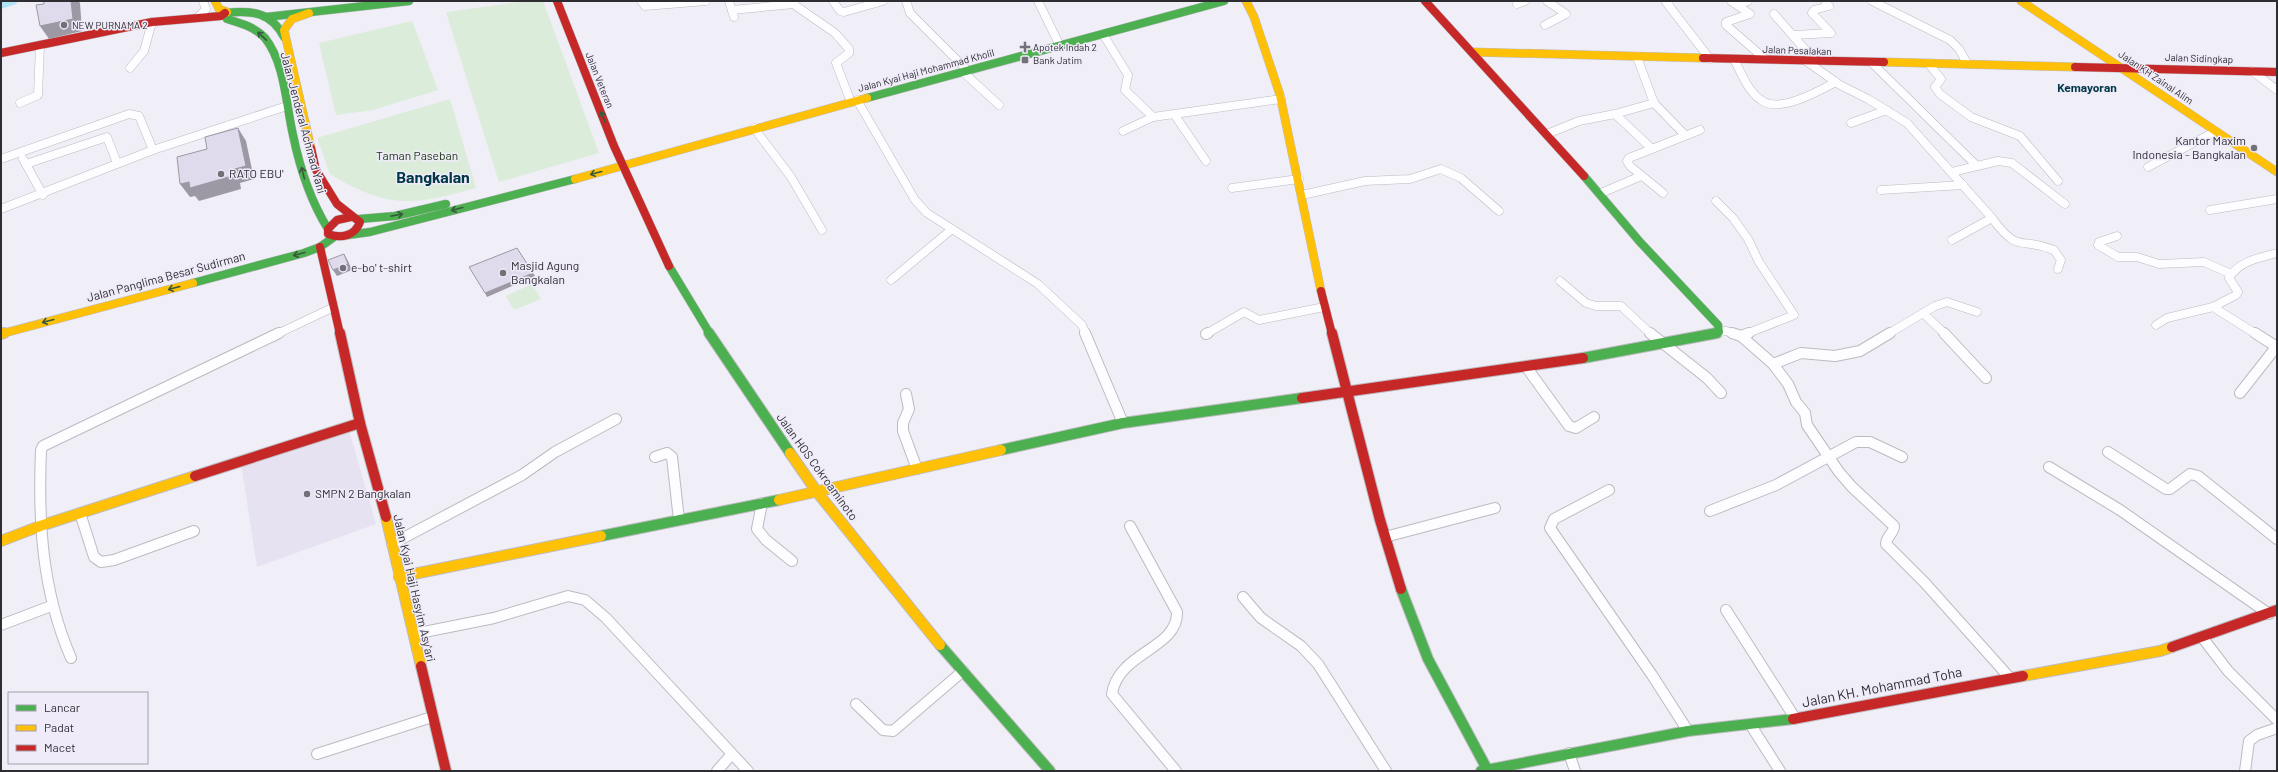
<svg xmlns="http://www.w3.org/2000/svg" width="2278" height="772" viewBox="0 0 2278 772" font-family="Barlow,sans-serif">
	<style>
		.built { fill: #e6e2f1 }
		.green { fill: #dcecda }
		.lines { fill: none; stroke-linecap: round; stroke-linejoin: round }
		.river { fill: #b0e4f7; fill-rule: evenodd }
		.street-far1-casing { stroke: #bdbbc1; stroke-width: 9 }
		.street-casing { stroke: #bdbbc1; stroke-width: 12 }
		.fast-far1-casing { stroke: #bdbbc1; stroke-width: 9 }
		.fast-casing { stroke: #bdbbc1; stroke-width: 12 }
		.slow-far1-casing { stroke: #bdbbc1; stroke-width: 9 }
		.slow-casing { stroke: #bdbbc1; stroke-width: 12 }
		.jam-far1-casing { stroke: #bdbbc1; stroke-width: 9 }
		.jam-casing { stroke: #bdbbc1; stroke-width: 12 }
		.street-far1 { stroke: #fdfcfe; stroke-width: 8 }
		.street { stroke: #fdfcfe; stroke-width: 10 }
		.fast-far1 { stroke: #4caf50; stroke-width: 8 }
		.fast { stroke: #4caf50; stroke-width: 10 }
		.slow-far1 { stroke: #ffc107; stroke-width: 8 }
		.slow { stroke: #ffc107; stroke-width: 10 }
		.jam-far1 { stroke: #c62828; stroke-width: 8 }
		.jam { stroke: #c62828; stroke-width: 10 }
		.shaded-wall { fill: #9c99a5 }
		.building { fill: #dfdaec; stroke: #9c99a5 }
		.oneway { stroke: #385a3c }
		.poi-dot { fill: #727177; stroke: #efebf9; stroke-width: 1.5 }
		.labels { text-anchor: middle; stroke-width: 3; stroke-linejoin: round; paint-order: stroke }
		.far-poi-label { font-size: 10px; fill: #2e2d32; stroke: #efebf9; text-anchor: start }
		.far-street-label { font-size: 10px; fill: #2e2d32; stroke: #efebf9 }
		.far-quarter-label { font-size: 12px; font-weight: bold; fill: #003848; stroke: #efebf9 }
		.street-label { font-size: 12px; fill: #2e2d32; stroke: #efebf9 }
		.poi-label { font-size: 12px; fill: #2e2d32; stroke: #efebf9; text-anchor: start }
		.park-label { font-size: 12px; fill: #14350a; stroke: #efebf9 }
		.near-street-label { font-size: 14px; fill: #2e2d32; stroke: #efebf9 }
		.district-label { font-size: 16px; font-weight: bold; fill: #003848; stroke: #efebf9 }
	</style>
	<rect width="100%" height="100%" fill="#f0eef6"/>
	<polygon class="built" points="349,430 376,524 257,567 241,463"/>
	<g class="green">
		<polygon points="526,1 543,1 599,153 499,182 446,12"/>
		<polygon points="412,21 438,90 373,110 336,115 319,43"/>
		<path d="M450,99L476,188C412,206 388,209 330,174L317,138Z"/>
		<polygon points="532,284 541,299 514,310 506,296"/>
	</g>
	<g class="lines">
		<polygon class="river" points="1,1 18,1 16,4 1,9"/>
		<g class="street-far1-casing">
			<g id="street-far1">
				<polyline points="641,1 645,6 706,1"/>
				<polyline points="729,1 734,17"/>
				<polyline points="793,1 796,6 835,33 849,49 849,53 836,63 851,102"/>
				<polyline points="833,1 840,11 844,12 883,1"/>
				<polyline points="906,1 910,13 968,71"/>
				<polyline points="1038,1 1060,46"/>
				<polyline points="1669,1 1666,2 1710,59"/>
				<polyline points="1731,1 1750,14 1726,22 1726,25 1765,59"/>
				<polyline points="1872,1 1950,40 1959,49 1967,63"/>
				<polyline points="1517,4 1525,1"/>
				<polyline points="1738,5 1748,1"/>
				<polyline points="732,10 794,4"/>
				<polyline points="1774,14 1815,61"/>
				<polyline points="199,16 206,9 203,1"/>
				<polyline points="1545,25 1566,14 1547,1"/>
				<polyline points="1103,34 1128,75 1125,90 1153,117 1281,99"/>
				<polyline points="1794,35 1831,33 1812,13 1814,10 1829,6 1825,1"/>
				<path d="M1734,59C1741,73 1748,91 1761,100C1779,114 1819,91 1836,82"/>
				<polyline points="1806,61 1840,85 1868,99 1907,123 1992,218 1952,240"/>
				<polyline points="1872,63 1977,166 1952,172"/>
				<polyline points="1928,63 1941,79 1935,87 1940,94 1971,117 2020,136 2058,181"/>
				<polyline points="130,68 144,51 152,22"/>
				<polyline points="2252,71 2277,90"/>
				<polyline points="963,72 999,105"/>
				<polyline points="857,100 915,200 927,213 1038,284 1082,325 1086,334"/>
				<polyline points="20,103 38,95 40,45"/>
				<polyline points="1654,103 1685,135"/>
				<polyline points="1174,114 1206,161"/>
				<polyline points="1615,114 1651,148"/>
				<polyline points="1851,123 1887,110"/>
				<polyline points="754,128 791,177 822,230"/>
				<polyline points="1123,131 1153,117"/>
				<polyline points="1547,134 1579,121 1615,114 1654,103 1637,57"/>
				<polyline points="1,159 129,114 139,116 153,150"/>
				<polyline points="23,159 43,195"/>
				<polyline points="26,164 107,137 117,163"/>
				<polyline points="1977,166 1998,161 2012,163 2065,204"/>
				<polyline points="2148,167 2216,131"/>
				<polyline points="1232,188 1299,179"/>
				<polyline points="1881,190 1963,185"/>
				<polyline points="1663,193 1630,166 1627,161 1629,158 1700,130"/>
				<polyline points="1599,194 1641,176"/>
				<polyline points="1302,195 1365,181 1410,179 1441,169 1461,178 1499,211"/>
				<polyline points="1716,201 1733,218 1748,239 1759,262 1794,315 1746,334"/>
				<polyline points="1,209 153,150 287,106"/>
				<polyline points="2210,210 2277,199"/>
				<path d="M1992,218C2019,255 2020,236 2054,250L2061,260L2058,269"/>
				<polyline points="2117,236 2099,242 2098,245 2118,257 2137,257 2159,264 2204,262 2231,274"/>
				<polyline points="891,280 952,229"/>
				<polyline points="1560,281 1586,303 1596,306 1621,306 1651,334"/>
				<polyline points="2213,307 2256,334"/>
				<polyline points="1924,314 1945,334"/>
				<path d="M2156,325L2167,318L2213,307L2236,295L2238,292L2229,278C2239,261 2259,258 2277,253"/>
				<polyline points="1719,332 1726,331 1735,334"/>
				<polyline points="277,334 334,307"/>
				<polyline points="1206,334 1244,312 1259,320 1324,307"/>
				<polyline points="1888,334 1935,306 1947,302 1977,312"/>
			</g>
		</g>
		<g class="street-casing">
			<g id="street">
				<polyline points="1085,333 1123,423"/>
				<polyline points="1650,333 1707,378 1721,393"/>
				<path d="M1732,333L1741,336L1773,364L1788,384L1796,402L1805,413L1807,425L1839,472L1852,487L1894,526C1894,533 1886,537 1886,544L1925,583L2010,678"/>
				<polyline points="1944,333 1986,378"/>
				<polyline points="2255,333 2277,347"/>
				<polyline points="1206,334 1208,333"/>
				<polyline points="1741,336 1749,333"/>
				<polyline points="1773,364 1801,353 1835,356 1860,351 1890,333"/>
				<polyline points="1527,368 1569,426 1576,428 1594,417"/>
				<polyline points="2240,393 2277,346"/>
				<polyline points="906,394 909,409 903,423 903,431 917,469"/>
				<polyline points="2108,452 2166,489 2170,489 2190,474 2198,476 2277,539"/>
				<polyline points="655,457 667,453 672,457 679,520"/>
				<polyline points="2049,467 2120,510 2269,614"/>
				<polyline points="1609,490 1554,519 1550,528 1652,675 1688,731"/>
				<polyline points="762,503 757,529 766,540 792,561"/>
				<polyline points="1710,511 1776,485 1856,442 1870,442 1902,457"/>
				<polyline points="80,513 94,557 101,562 114,560 194,531"/>
				<path d="M1130,526L1177,612C1178,649 1118,652 1112,694L1176,771"/>
				<polyline points="1385,537 1495,508"/>
				<polyline points="392,544 522,475 555,452 616,419"/>
				<polyline points="1243,597 1261,618 1301,646 1318,664 1386,771"/>
				<polyline points="1726,610 1795,718"/>
				<polyline points="1,625 51,606"/>
				<polyline points="414,634 494,618 568,596 585,600 606,618 748,771"/>
				<polyline points="2202,637 2228,671 2277,720"/>
				<path d="M71,658C42,591 38,522 41,450L43,446L279,333"/>
				<polyline points="856,704 883,730 893,731 963,671"/>
				<polyline points="1750,724 1780,771"/>
				<polyline points="1569,753 1575,771"/>
				<polyline points="317,754 432,717"/>
				<polyline points="717,771 731,755"/>
				<polyline points="2245,771 2249,741 2257,735 2277,728"/>
			</g>
		</g>
		<g class="fast-far1-casing">
			<g id="fast-far1">
				<path d="M225,13C252,10 271,12 284,37"/>
				<polyline points="266,17 409,1"/>
				<path d="M227,19C240,23 255,27 265,38C285,63 286,105 293,135C300,169 310,200 328,229"/>
				<polyline points="867,98 1224,1"/>
				<polyline points="1584,176 1640,242 1718,325 1719,332 1715,334"/>
				<polyline points="359,219 395,216 446,204"/>
				<polyline points="348,235 370,232 575,179"/>
				<polyline points="669,266 710,334"/>
				<polyline points="193,283 304,253 320,247 334,237"/>
			</g>
		</g>
		<g class="fast-casing">
			<g id="fast">
				<polyline points="709,333 790,453"/>
				<polyline points="1583,358 1717,333"/>
				<polyline points="1001,450 1123,423 1302,398"/>
				<polyline points="601,536 779,500"/>
				<polyline points="1401,589 1428,659 1487,769"/>
				<polyline points="940,645 1050,771"/>
				<polyline points="1481,771 1688,731 1793,719"/>
			</g>
		</g>
		<g class="slow-far1-casing">
			<g id="slow-far1">
				<polyline points="215,1 219,9 227,12"/>
				<polyline points="1246,1 1254,17 1280,95 1321,291"/>
				<polyline points="2021,1 2277,172"/>
				<polyline points="309,13 292,19 284,30 311,148"/>
				<polyline points="1472,52 1703,58"/>
				<polyline points="1884,62 2075,67"/>
				<polyline points="575,179 867,98"/>
				<polyline points="1,334 193,283"/>
			</g>
		</g>
		<g class="slow-casing">
			<g id="slow">
				<polyline points="1,334 4,333"/>
				<polyline points="790,453 817,492 940,645"/>
				<polyline points="779,500 1001,450"/>
				<polyline points="386,517 421,666"/>
				<polyline points="1,541 40,526 195,476"/>
				<polyline points="399,577 601,536"/>
				<polyline points="2023,676 2160,651 2172,647"/>
			</g>
		</g>
		<g class="jam-far1-casing">
			<g id="jam-far1">
				<polyline points="557,1 614,146 669,266"/>
				<polyline points="1425,1 1584,176"/>
				<polyline points="1,53 152,22 221,16 225,13"/>
				<polyline points="1703,58 1884,62"/>
				<polyline points="2075,67 2277,72"/>
				<path d="M311,148L316,170L337,204L360,222C355,236 341,239 328,234V229L337,220L351,217"/>
				<polyline points="320,247 340,334"/>
				<polyline points="1321,291 1332,334"/>
			</g>
		</g>
		<g class="jam-casing">
			<g id="jam">
				<polyline points="340,333 360,423 386,517"/>
				<polyline points="1332,333 1380,520 1401,589"/>
				<polyline points="1302,398 1583,358"/>
				<polyline points="195,476 360,423"/>
				<polyline points="2172,647 2277,610"/>
				<polyline points="421,666 446,771"/>
				<polyline points="1793,719 2023,676"/>
			</g>
		</g>
		<use href="#street-far1" class="street-far1"/>
		<use href="#street" class="street"/>
		<use href="#fast-far1" class="fast-far1"/>
		<use href="#fast" class="fast"/>
		<use href="#slow-far1" class="slow-far1"/>
		<use href="#slow" class="slow"/>
		<use href="#jam-far1" class="jam-far1"/>
		<use href="#jam" class="jam"/>
	</g>
	<g class="shaded-wall">
		<polygon points="71,1 78,1 80,3 82,31 49,39 40,26"/>
		<polygon points="238,128 246,141 254,179 240,183 241,189 199,201 195,196 190,197 180,184 231,170"/>
		<polygon points="344,254 348,261 352,270 337,276 333,270"/>
		<polygon points="533,273 535,276 487,297 485,293"/>
	</g>
	<g class="building">
		<polygon points="44,1 71,1 73,19 40,26 36,5 44,4"/>
		<polygon points="238,128 246,166 231,170 232,176 190,188 189,182 180,184 177,157 207,149 205,137"/>
		<polygon points="517,248 533,273 485,293 469,267"/>
		<polygon points="344,254 348,264 333,270 328,260"/>
	</g>
	<defs><path id="oneway-shaft" d="M-6 0H5M1.5-3L5.5 0L1.5 3" fill="none" stroke-width="1.6" stroke-linecap="round" stroke-linejoin="round"/></defs>
	<g class="oneway">
		<use href="#oneway-shaft" transform="translate(262 36) rotate(-137)"/>
		<use href="#oneway-shaft" transform="translate(603 117) rotate(-112)"/>
		<use href="#oneway-shaft" transform="translate(303 173) rotate(-104)"/>
		<use href="#oneway-shaft" transform="translate(596 173) rotate(165)"/>
		<use href="#oneway-shaft" transform="translate(457 209) rotate(165)"/>
		<use href="#oneway-shaft" transform="translate(397 215) rotate(-11)"/>
		<use href="#oneway-shaft" transform="translate(299 254) rotate(165)"/>
		<use href="#oneway-shaft" transform="translate(174 288) rotate(165)"/>
		<use href="#oneway-shaft" transform="translate(48 321) rotate(165)"/>
	</g>
	<g class="poi-dot">
		<circle cx="64" cy="25" r="4"/>
		<path d="M1023 41h4v4h4v4h-4v4h-4v-4h-4v-4h4z"/>
		<rect x="1021" y="56" width="8" height="8" rx="2"/>
		<circle cx="2254" cy="148" r="4"/>
		<circle cx="221" cy="174" r="4"/>
		<circle cx="343" cy="268" r="4"/>
		<circle cx="503" cy="273" r="4"/>
		<circle cx="307" cy="494" r="4"/>
	</g>
	<g class="labels">
		<g class="far-poi-label">
			<text x="72" y="29">NEW PURNAMA 2</text>
			<text x="1033" y="51">Apotek Indah 2</text>
			<text x="1033" y="64">Bank Jatim</text>
		</g>
		<g class="far-street-label">
			<text transform="translate(1797 50) rotate(2)" y="4">Jalan Pesalakan</text>
			<text transform="translate(2199 58) rotate(2)" y="4">Jalan Sidingkap</text>
			<text transform="translate(926 70) rotate(-15)" y="4">Jalan Kyai Haji Mohammad Kholil</text>
			<text transform="translate(2156 77) rotate(34)" y="4">Jalan KH Zainal Alim</text>
			<text transform="translate(600 80) rotate(68)" y="4">Jalan Veteran</text>
		</g>
		<g class="far-quarter-label">
			<text x="2087" y="92">Kemayoran</text>
		</g>
		<g class="street-label">
			<text transform="translate(303 123) rotate(75)" y="4">Jalan Jenderal Achmad Yani</text>
			<text transform="translate(166 277) rotate(-15)" y="4">Jalan Panglima Besar Sudirman</text>
			<text transform="translate(817 467) rotate(54)" y="4">Jalan HOS Cokroaminoto</text>
			<text transform="translate(414 588) rotate(77)" y="4">Jalan Kyai Haji Hasyim Asy'ari</text>
		</g>
		<g class="poi-label">
			<text x="2246" y="145" text-anchor="end">Kantor Maxim<tspan x="2246" dy="14">Indonesia - Bangkalan</tspan></text>
			<text x="229" y="178">RATO EBU'</text>
			<text x="511" y="270">Masjid Agung<tspan x="511" dy="14">Bangkalan</tspan></text>
			<text x="351" y="272">e-bo' t-shirt</text>
			<text x="315" y="498">SMPN 2 Bangkalan</text>
		</g>
		<g class="park-label">
			<text x="417" y="160">Taman Paseban</text>
		</g>
		<g class="near-street-label">
			<text transform="translate(1882 687) rotate(-11)" y="5">Jalan KH. Mohammad Toha</text>
		</g>
		<g class="district-label">
			<text x="433" y="183">Bangkalan</text>
		</g>
	</g>
	<rect width="2278" height="772" fill="none" stroke="#2e2d32" stroke-width="4"/>
	<rect x="8" y="692" width="140" height="72" fill="#efebf9" stroke="#a29fa9"/>
	<rect x="16" y="705" width="20" height="6" fill="#4caf50" stroke="#a29fa9"/>
	<text x="44" y="712" font-size="12" fill="#2e2d32">Lancar</text>
	<rect x="16" y="725" width="20" height="6" fill="#ffc107" stroke="#a29fa9"/>
	<text x="44" y="732" font-size="12" fill="#2e2d32">Padat</text>
	<rect x="16" y="745" width="20" height="6" fill="#c62828" stroke="#a29fa9"/>
	<text x="44" y="752" font-size="12" fill="#2e2d32">Macet</text>
</svg>
